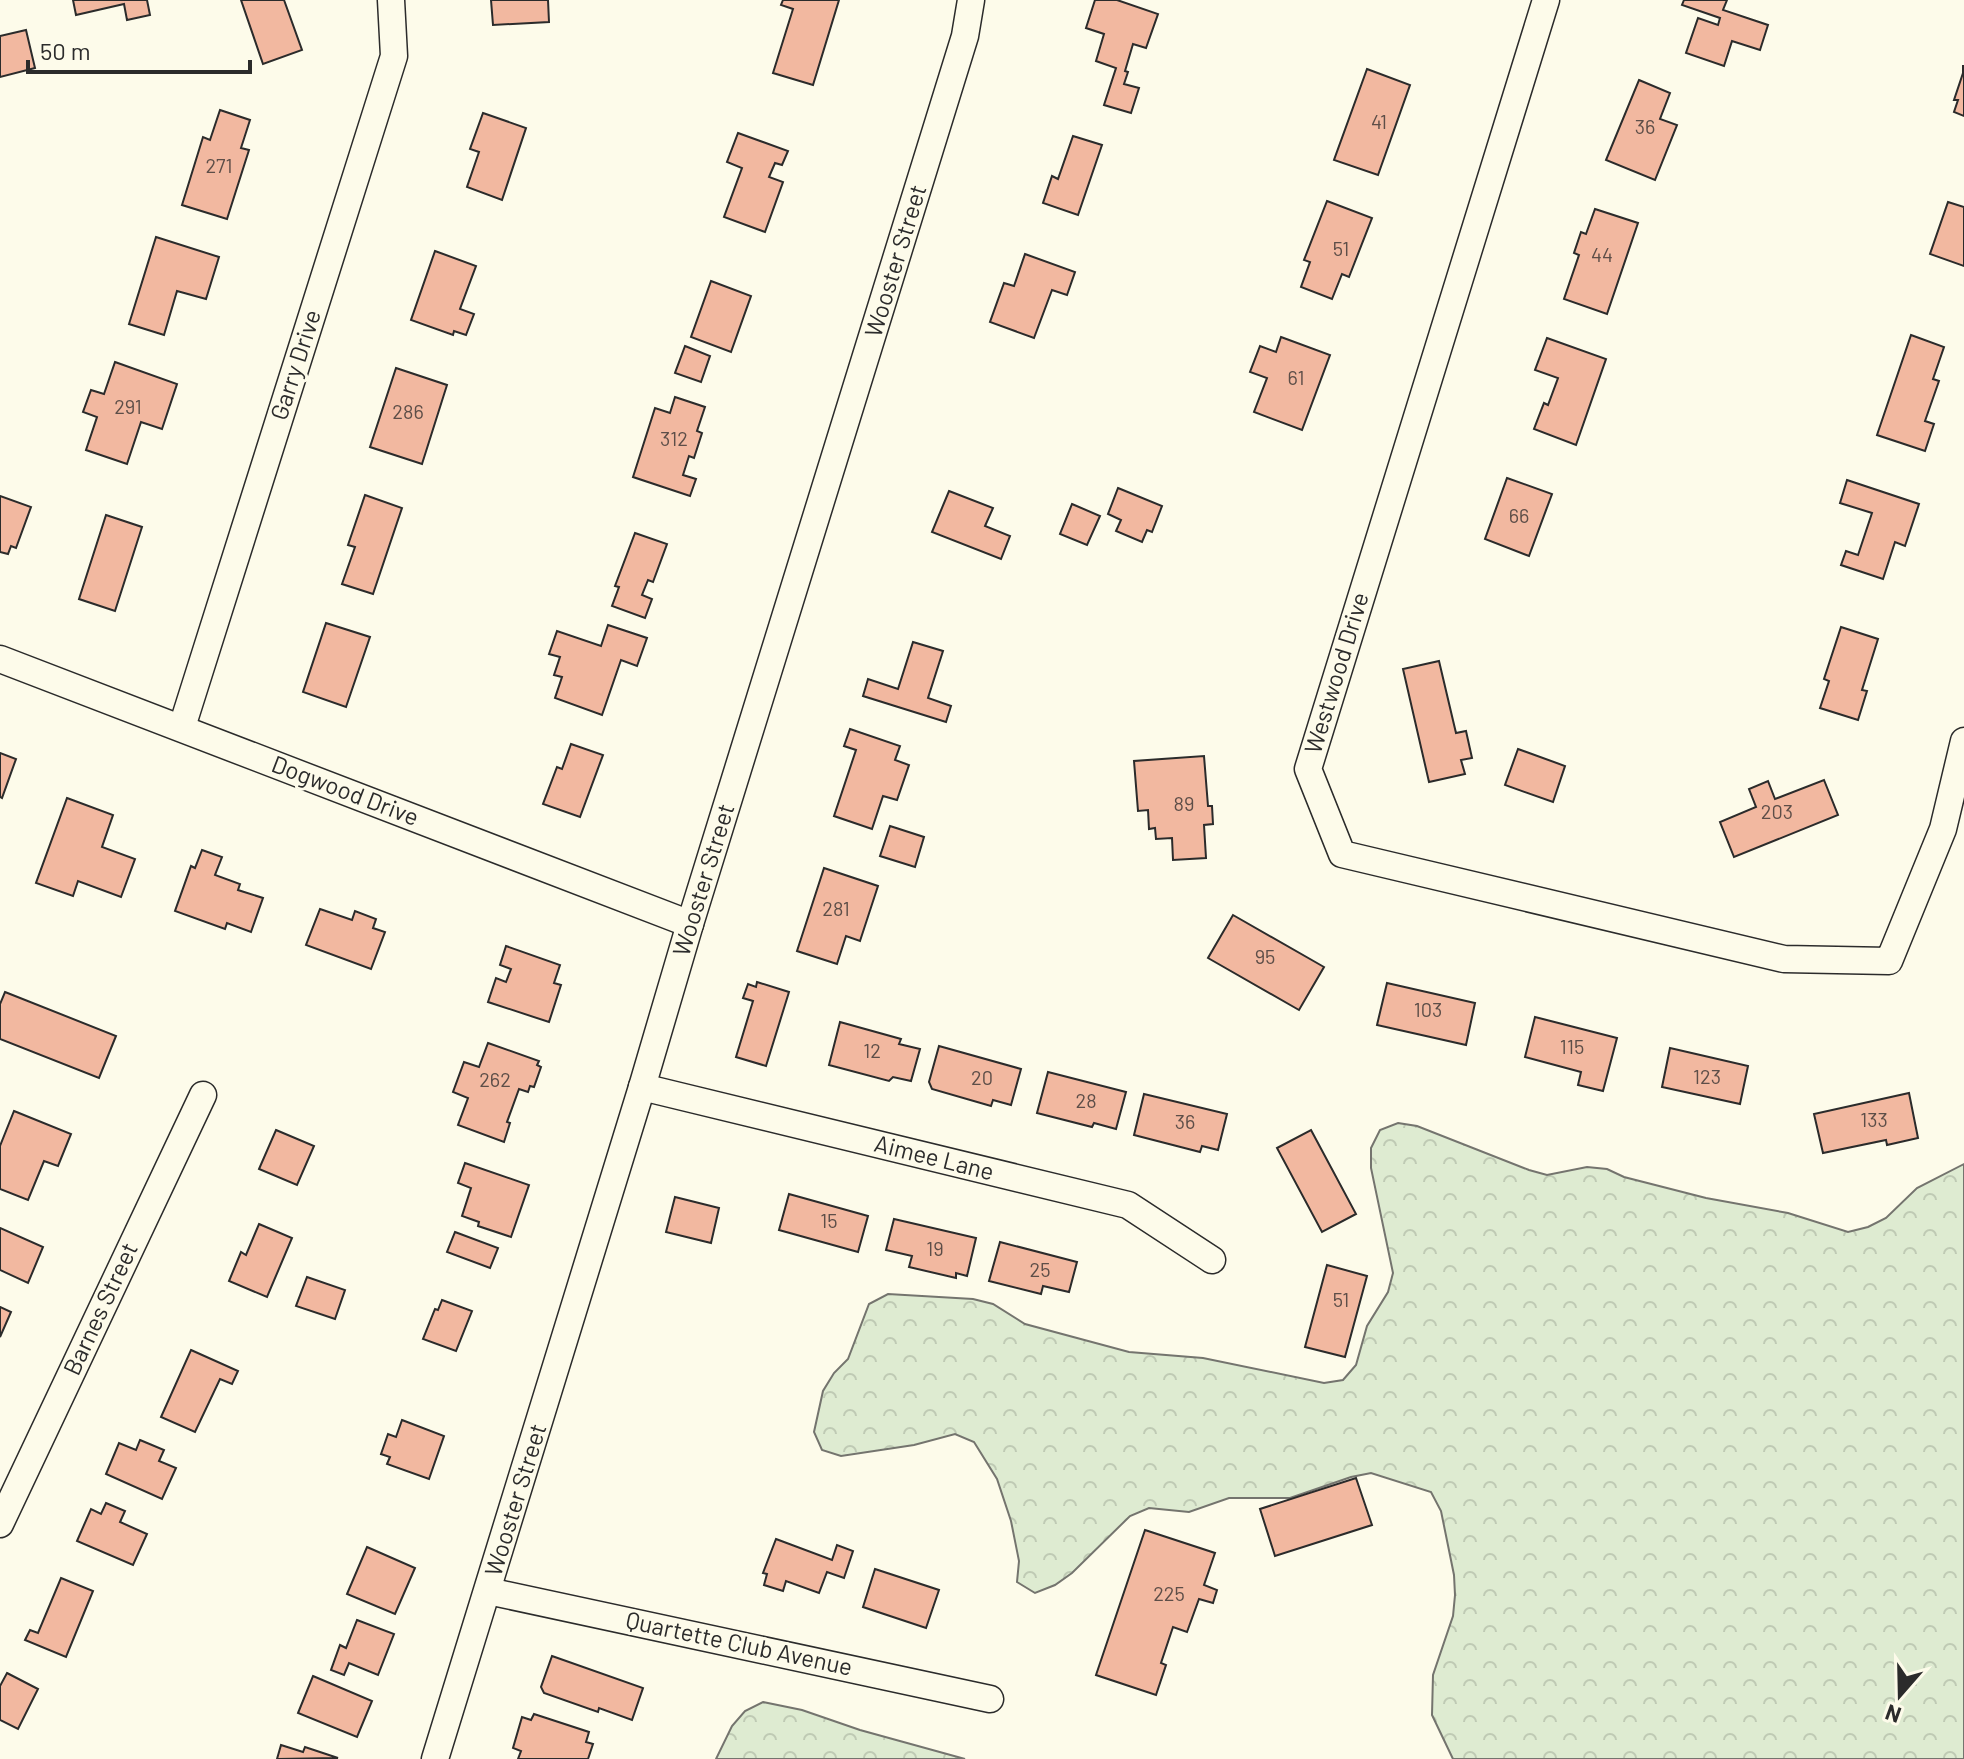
<svg xmlns="http://www.w3.org/2000/svg" width="1964" height="1759" viewBox="0 0 1964 1759" font-family="Barlow,sans-serif">
	<style>
		.forest { fill: url(#forest-crowns); stroke: #74746e; stroke-width: 2 }
		.building { fill: #f2b8a0; stroke: #2b2b2b; stroke-width: 2 }
		.lines { fill: none; stroke-linecap: round; stroke-linejoin: round }
		.minor-casing { stroke: #2b2b2b; stroke-width: 29 }
		.minor { stroke: #fdfbea; stroke-width: 26 }
		.labels { text-anchor: middle; stroke-width: 6; stroke-linejoin: round; paint-order: stroke }
		.number-label { font-size: 20px; fill: #5d4e48 }
		.street-label { font-size: 24px; fill: #2b2b2b; stroke: #fdfbea }
	</style>
	<defs>
		<pattern id="forest-crowns" width="20" height="18" patternUnits="userSpaceOnUse" patternTransform="scale(2)"><rect width="20" height="18" fill="#deebd1"/><path d="M2 6a3 3 0 1 1 6 0M12 15a3 3 0 1 1 6 0" fill="none" stroke="#bfcab4"/></pattern>
	</defs>
	<rect width="100%" height="100%" fill="#fdfbea"/>
	<g class="forest">
		<polygon points="1398,1123 1417,1126 1529,1170 1547,1175 1587,1167 1607,1169 1624,1177 1706,1198 1788,1213 1848,1232 1868,1227 1886,1218 1917,1188 1964,1164 1964,1759 1453,1759 1432,1715 1433,1675 1453,1616 1455,1595 1454,1575 1441,1511 1431,1492 1371,1473 1351,1477 1290,1498 1229,1498 1189,1512 1149,1508 1130,1516 1072,1573 1055,1585 1035,1593 1017,1582 1019,1561 1011,1521 997,1479 974,1442 955,1434 914,1445 841,1456 822,1450 814,1432 823,1391 834,1373 848,1359 869,1304 888,1294 973,1299 993,1304 1025,1324 1129,1352 1203,1358 1324,1383 1343,1380 1356,1365 1367,1326 1388,1292 1393,1273 1371,1168 1371,1148 1380,1130"/>
		<polygon points="763,1702 802,1710 860,1730 965,1759 716,1759 732,1726 745,1711"/>
	</g>
	<g class="building">
		<polygon points="73,0 147,0 150,15 127,20 124,4 76,15"/>
		<polygon points="241,0 284,0 302,50 263,64"/>
		<polygon points="491,0 548,0 549,22 493,25"/>
		<polygon points="783,0 839,0 813,85 773,73 793,9 781,5"/>
		<polygon points="1095,0 1117,0 1158,14 1146,48 1133,44 1125,71 1128,72 1124,84 1139,88 1131,113 1104,105 1116,68 1096,61 1104,34 1086,28"/>
		<polygon points="1684,0 1727,0 1723,10 1768,25 1760,50 1732,41 1724,66 1686,53 1698,18 1718,25 1720,18 1682,5"/>
		<polygon points="26,30 35,68 0,77 0,36"/>
		<polygon points="1963,66 1964,66 1964,116 1954,112 1958,100 1954,100 1963,73"/>
		<polygon points="1367,69 1410,85 1378,175 1334,160"/>
		<polygon points="1639,80 1670,93 1660,119 1677,125 1655,180 1606,160"/>
		<polygon points="220,110 250,120 241,148 249,150 227,219 182,205 203,137 210,140"/>
		<polygon points="483,113 526,128 502,200 467,187 479,152 470,149"/>
		<polygon points="738,133 788,151 782,165 775,163 769,177 783,182 765,232 724,217 742,168 727,162"/>
		<polygon points="1073,136 1102,145 1078,215 1043,203 1052,176 1058,179"/>
		<polygon points="1327,201 1372,218 1349,277 1342,274 1332,299 1301,287 1310,262 1304,260"/>
		<polygon points="1948,202 1964,207 1964,266 1930,254"/>
		<polygon points="1595,209 1638,223 1607,314 1564,299 1579,255 1574,253 1581,232 1586,234"/>
		<polygon points="156,237 219,257 206,299 177,291 164,335 129,324"/>
		<polygon points="435,251 476,266 460,309 474,314 466,335 454,331 453,335 411,320"/>
		<polygon points="1025,254 1075,272 1067,295 1052,290 1034,338 990,322 1004,283 1014,286"/>
		<polygon points="711,281 751,296 731,352 691,337"/>
		<polygon points="1911,335 1944,347 1933,379 1939,381 1925,421 1934,424 1925,451 1877,435"/>
		<polygon points="1281,337 1330,355 1302,430 1254,412 1267,378 1250,372 1260,346 1276,352"/>
		<polygon points="1547,338 1606,359 1576,445 1534,429 1544,403 1548,405 1558,378 1535,370"/>
		<polygon points="685,346 710,356 701,382 675,373"/>
		<polygon points="115,362 177,384 162,429 141,422 127,464 86,450 97,417 83,412 91,390 104,394"/>
		<polygon points="396,368 447,385 422,464 370,447"/>
		<polygon points="675,397 705,407 697,431 702,433 694,458 689,456 683,475 696,479 690,496 633,477 655,408 670,413"/>
		<polygon points="1507,478 1552,494 1529,556 1485,539"/>
		<polygon points="1847,480 1919,504 1905,546 1895,542 1883,579 1841,565 1846,551 1858,555 1872,513 1840,503"/>
		<polygon points="1118,488 1162,506 1152,532 1147,530 1142,542 1116,531 1121,520 1108,514"/>
		<polygon points="949,491 993,508 985,526 1010,536 1001,559 932,532"/>
		<polygon points="365,495 402,508 373,594 342,584 355,547 348,545"/>
		<polygon points="0,496 31,507 16,548 11,546 8,554 0,552"/>
		<polygon points="1072,504 1100,516 1087,545 1060,534"/>
		<polygon points="106,515 142,527 115,611 79,599"/>
		<polygon points="635,533 667,544 653,582 648,580 642,595 652,599 645,618 612,606 619,587 615,586"/>
		<polygon points="326,623 370,637 346,707 303,692"/>
		<polygon points="608,625 647,638 637,666 621,660 602,715 555,698 562,677 554,675 560,657 549,654 557,631 601,646"/>
		<polygon points="1841,627 1878,639 1862,690 1867,691 1858,720 1820,708 1829,681 1824,679"/>
		<polygon points="913,642 943,651 928,698 951,706 946,722 863,696 868,679 898,689"/>
		<polygon points="1439,661 1456,733 1466,731 1472,758 1461,760 1465,774 1429,782 1403,669"/>
		<polygon points="850,729 900,746 895,760 909,765 897,800 883,796 872,829 834,816 856,750 844,746"/>
		<polygon points="571,744 603,755 580,817 543,804 557,767 562,769"/>
		<polygon points="1518,749 1565,766 1553,802 1505,785"/>
		<polygon points="0,753 16,759 2,798 0,797"/>
		<polygon points="1204,756 1208,806 1212,806 1213,824 1204,825 1206,858 1173,860 1172,838 1156,839 1155,828 1149,829 1148,810 1138,811 1134,761"/>
		<polygon points="1824,780 1838,815 1734,857 1720,822 1756,807 1749,789 1768,781 1775,799"/>
		<polygon points="67,798 113,815 102,847 135,859 121,897 78,881 73,896 36,883"/>
		<polygon points="890,826 924,837 915,867 880,856"/>
		<polygon points="202,850 222,857 215,875 240,884 238,890 263,898 251,932 227,923 225,929 175,911 191,866 195,868"/>
		<polygon points="824,868 878,886 860,941 846,936 837,964 797,951"/>
		<polygon points="320,909 352,920 355,911 376,919 373,928 385,932 371,969 306,945"/>
		<polygon points="1233,915 1324,967 1299,1010 1208,958"/>
		<polygon points="506,946 560,965 554,983 561,985 549,1022 488,1002 496,978 506,982 511,969 500,965"/>
		<polygon points="757,982 789,992 766,1066 736,1057 753,1001 743,998 748,984 756,987"/>
		<polygon points="1387,983 1475,1003 1466,1045 1377,1025"/>
		<polygon points="5,992 116,1036 99,1078 0,1039 0,1004"/>
		<polygon points="1535,1017 1617,1038 1603,1091 1578,1085 1581,1072 1525,1057"/>
		<polygon points="840,1022 901,1039 899,1044 920,1049 911,1081 893,1077 889,1081 829,1065"/>
		<polygon points="488,1043 539,1061 537,1065 541,1067 534,1087 530,1086 528,1092 519,1089 507,1122 510,1123 504,1142 458,1125 468,1098 453,1092 464,1062 479,1067"/>
		<polygon points="939,1046 1021,1069 1011,1105 993,1100 991,1106 932,1089 929,1082"/>
		<polygon points="1670,1048 1748,1066 1740,1104 1662,1087"/>
		<polygon points="1048,1072 1126,1092 1116,1129 1094,1123 1092,1127 1037,1113"/>
		<polygon points="1909,1093 1918,1138 1887,1145 1886,1140 1823,1153 1814,1114"/>
		<polygon points="1144,1094 1227,1114 1218,1150 1202,1146 1200,1152 1134,1135"/>
		<polygon points="14,1111 71,1134 58,1166 44,1161 28,1200 0,1189 0,1146"/>
		<polygon points="276,1130 314,1146 297,1185 259,1169"/>
		<polygon points="1311,1130 1356,1214 1322,1232 1277,1148"/>
		<polygon points="465,1163 529,1185 511,1237 478,1226 479,1222 462,1216 471,1188 458,1183"/>
		<polygon points="789,1194 868,1216 858,1252 779,1230"/>
		<polygon points="675,1197 719,1208 711,1243 666,1232"/>
		<polygon points="894,1219 976,1238 967,1276 956,1273 956,1278 909,1267 912,1256 886,1250"/>
		<polygon points="259,1224 292,1238 267,1297 229,1281 241,1252 246,1255"/>
		<polygon points="0,1228 43,1247 28,1283 0,1270"/>
		<polygon points="455,1232 498,1248 490,1268 447,1252"/>
		<polygon points="1000,1242 1077,1262 1069,1292 1043,1286 1041,1294 989,1281"/>
		<polygon points="1327,1265 1367,1276 1345,1357 1305,1347"/>
		<polygon points="307,1277 345,1290 335,1319 296,1306"/>
		<polygon points="442,1300 472,1311 456,1351 423,1339 435,1309 438,1310"/>
		<polygon points="0,1307 11,1312 0,1337"/>
		<polygon points="191,1350 238,1371 232,1384 220,1379 195,1432 161,1417"/>
		<polygon points="402,1420 444,1436 429,1479 387,1464 390,1457 381,1454 388,1434 396,1437"/>
		<polygon points="140,1440 164,1450 159,1461 176,1468 162,1499 106,1474 119,1443 136,1450"/>
		<polygon points="1356,1478 1372,1525 1275,1556 1260,1509"/>
		<polygon points="106,1503 125,1511 120,1522 147,1534 133,1565 77,1541 91,1509 101,1514"/>
		<polygon points="1145,1530 1215,1553 1204,1585 1217,1590 1213,1603 1199,1599 1187,1632 1173,1627 1161,1663 1166,1665 1156,1695 1096,1675"/>
		<polygon points="776,1539 832,1560 837,1545 853,1551 844,1578 827,1572 819,1593 786,1581 783,1591 764,1585 767,1574 763,1573"/>
		<polygon points="367,1547 415,1568 395,1614 347,1594"/>
		<polygon points="875,1569 939,1590 926,1628 863,1607"/>
		<polygon points="61,1578 93,1591 66,1657 25,1640 30,1630 38,1633"/>
		<polygon points="357,1620 394,1634 378,1675 349,1663 344,1675 331,1670 340,1645 346,1648"/>
		<polygon points="552,1656 643,1688 632,1720 599,1708 598,1712 544,1693 541,1687"/>
		<polygon points="7,1673 38,1689 18,1729 0,1720 0,1686"/>
		<polygon points="313,1676 372,1701 357,1737 298,1713"/>
		<polygon points="534,1714 589,1732 586,1742 593,1744 588,1759 518,1759 521,1751 513,1748 522,1717 531,1720"/>
		<polygon points="281,1745 303,1752 305,1747 338,1758 277,1759"/>
	</g>
	<g class="lines">
		<g class="minor-casing">
			<g id="minor">
				<polyline points="1546,0 1308,769 1342,854 1784,959 1889,961 1943,829 1964,741"/>
				<polyline points="0,659 690,924"/>
				<polyline points="182,727 394,56 391,0"/>
				<polyline points="642,1087 1128,1205 1212,1260"/>
				<polyline points="0,1524 203,1095"/>
				<polyline points="488,1591 990,1699"/>
				<polyline points="435,1759 642,1087 690,924 965,36 971,0"/>
			</g>
		</g>
		<use href="#minor" class="minor"/>
	</g>
	<g class="labels">
		<g class="number-label">
			<text x="1379" y="129">41</text>
			<text x="1645" y="134">36</text>
			<text x="219" y="173">271</text>
			<text x="1341" y="256">51</text>
			<text x="1602" y="262">44</text>
			<text x="1296" y="385">61</text>
			<text x="128" y="414">291</text>
			<text x="408" y="419">286</text>
			<text x="674" y="446">312</text>
			<text x="1519" y="523">66</text>
			<text x="1184" y="811">89</text>
			<text x="1777" y="819">203</text>
			<text x="836" y="916">281</text>
			<text x="1265" y="964">95</text>
			<text x="1428" y="1017">103</text>
			<text x="1572" y="1054">115</text>
			<text x="872" y="1058">12</text>
			<text x="1707" y="1084">123</text>
			<text x="982" y="1085">20</text>
			<text x="495" y="1087">262</text>
			<text x="1086" y="1108">28</text>
			<text x="1874" y="1127">133</text>
			<text x="1185" y="1129">36</text>
			<text x="829" y="1228">15</text>
			<text x="935" y="1256">19</text>
			<text x="1040" y="1277">25</text>
			<text x="1341" y="1307">51</text>
			<text x="1169" y="1601">225</text>
		</g>
		<g class="street-label">
			<text transform="translate(896 261) rotate(-73)" y="8">Wooster Street</text>
			<text transform="translate(296 365) rotate(-72)" y="8">Garry Drive</text>
			<text transform="translate(1337 673) rotate(-73)" y="8">Westwood Drive</text>
			<text transform="translate(345 791) rotate(21)" y="8">Dogwood Drive</text>
			<text transform="translate(704 880) rotate(-73)" y="8">Wooster Street</text>
			<text transform="translate(934 1158) rotate(14)" y="8">Aimee Lane</text>
			<text transform="translate(101 1309) rotate(-65)" y="8">Barnes Street</text>
			<text transform="translate(516 1500) rotate(-73)" y="8">Wooster Street</text>
			<text transform="translate(739 1644) rotate(12)" y="8">Quartette Club Avenue</text>
		</g>
	</g>
	<g transform="translate(1900 1695) rotate(200)" stroke="#fdfbea" stroke-width="6" paint-order="stroke">
	<path d="M0-6L14 30L0 20L-14 30Z" fill="#2b2b2b"/>
	<text y="-12" font-size="22" font-weight="bold" text-anchor="middle" fill="#2b2b2b">N</text>
	</g>
	<path d="M28 60v12h222v-12" fill="none" stroke="#2b2b2b" stroke-width="4"/>
	<text x="40" y="60" font-size="24" fill="#2b2b2b" stroke="#fdfbea" stroke-width="6" paint-order="stroke">50 m</text>
</svg>
